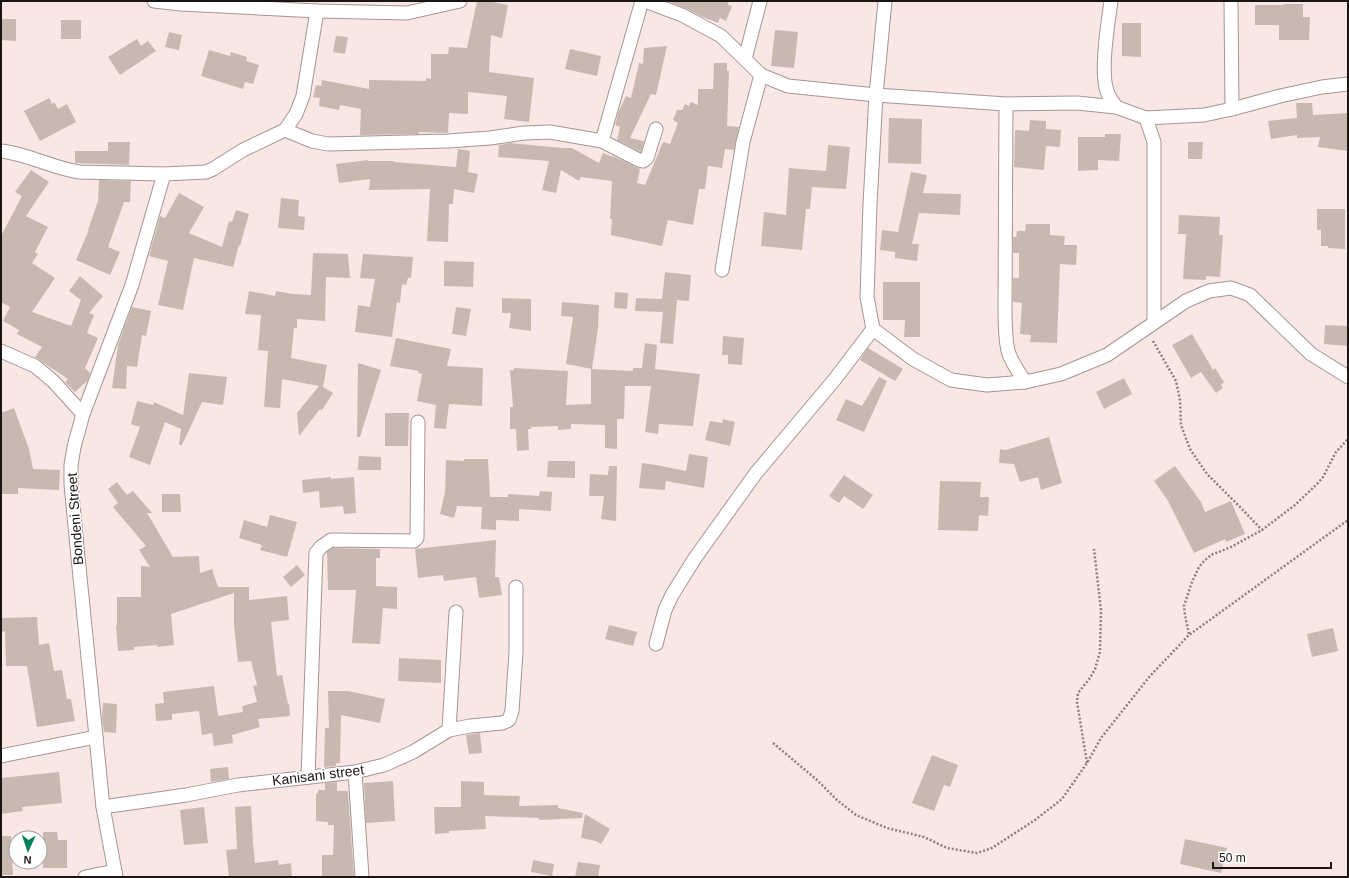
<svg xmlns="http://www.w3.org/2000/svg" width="1349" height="878" viewBox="0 0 1349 878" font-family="Arial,sans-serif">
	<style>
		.building { fill: #c7b9b0 }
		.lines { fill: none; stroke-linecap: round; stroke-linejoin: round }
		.street-casing { stroke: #a69593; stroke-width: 15 }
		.path { stroke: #8c807e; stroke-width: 2.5; stroke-dasharray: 2 2; stroke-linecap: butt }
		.street { stroke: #fff; stroke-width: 13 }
		.labels { text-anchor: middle; stroke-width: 3; stroke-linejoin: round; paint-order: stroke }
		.street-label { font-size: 14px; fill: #1b1514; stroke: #fff }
	</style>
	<rect width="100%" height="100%" fill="#f9e7e5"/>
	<g class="building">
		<polygon points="477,1 488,1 508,5 502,38 491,35 489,72 534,78 529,122 504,119 507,96 468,92 468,114 449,113 448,133 419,132 419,134 360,135 361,109 340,105 339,110 319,106 320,98 313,97 316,85 321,86 322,80 369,89 369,80 426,81 426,78 431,79 431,54 448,54 449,47 467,48"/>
		<polygon points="668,1 729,1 728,5 732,6 726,21 720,18 718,23 703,17 685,8"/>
		<polygon points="1284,4 1303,4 1303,17 1310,17 1309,40 1279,40 1279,25 1255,25 1255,5 1284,5"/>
		<polygon points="2,19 16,19 16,41 1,40"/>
		<rect x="61" y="20" width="20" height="19"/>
		<polygon points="1122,23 1141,23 1141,57 1122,56"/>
		<polygon points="775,30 798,32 794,68 771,66"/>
		<polygon points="169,32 182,35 179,50 165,47"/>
		<polygon points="336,36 348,37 345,54 333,52"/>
		<polygon points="137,39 141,46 148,41 156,51 120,75 108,57"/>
		<polygon points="667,46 656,95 651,94 630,138 644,141 641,152 617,140 620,127 615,125 618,113 626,96 631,98 639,63 643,64 644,48"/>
		<polygon points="570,49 601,56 597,76 565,69"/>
		<polygon points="209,50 230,56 231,52 247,57 246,61 259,65 253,84 245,82 243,89 201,76"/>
		<polygon points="714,63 727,63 727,71 729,71 727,126 739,127 734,150 725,149 722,168 708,166 705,189 699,189 693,225 668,220 662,246 611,235 612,219 610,219 612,181 581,177 579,181 561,170 556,193 542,190 549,161 498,157 499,145 510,143 562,148 572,148 599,163 603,153 613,157 613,156 640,169 637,183 645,185 663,142 670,144 678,123 673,120 677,110 682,110 685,104 689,106 691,102 698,105 698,89 713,89"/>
		<polygon points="49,98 52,104 54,102 58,109 67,104 76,122 40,141 24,111"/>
		<polygon points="1296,103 1312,103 1313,115 1348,113 1348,151 1318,147 1320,137 1297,138 1297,135 1271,139 1268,121 1297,118"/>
		<polygon points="889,118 922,119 921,164 888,163"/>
		<polygon points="1030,120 1046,121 1046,129 1061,130 1060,147 1046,146 1044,170 1014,167 1015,130 1029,131"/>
		<polygon points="1105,134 1121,134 1119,161 1098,160 1098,170 1078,171 1078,137 1105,137"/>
		<polygon points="108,142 130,142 129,165 75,163 75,151 108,151"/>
		<polygon points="1188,142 1203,142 1202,159 1188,159"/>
		<polygon points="828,145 850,147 846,189 812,187 810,209 806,209 802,250 761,246 764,212 786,215 789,168 826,171"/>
		<polygon points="458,149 470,151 468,172 478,174 474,193 454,189 453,204 449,204 448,242 427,241 430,189 369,190 370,179 339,183 336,164 368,160 368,161 394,161 394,162 456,167"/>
		<polygon points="31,170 49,182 26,216 48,227 35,252 38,254 32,263 55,278 32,312 71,326 81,300 69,291 80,276 103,296 89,313 94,315 87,333 98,338 85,368 90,373 88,380 75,392 65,382 68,379 35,357 42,347 17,334 19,330 3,321 10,307 1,302 1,236 22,196 15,192"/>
		<polygon points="911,172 927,175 923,193 961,194 960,215 919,213 912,244 919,244 917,261 895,258 895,252 880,250 882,230 898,232"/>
		<polygon points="99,180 131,181 130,202 124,202 108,247 120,252 110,275 76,260 89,230 88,230 98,201"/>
		<polygon points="179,193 204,207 189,233 222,247 229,221 232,222 236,210 249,214 240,246 239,245 233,267 194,258 183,310 158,305 168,261 149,256 160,216 165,218"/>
		<polygon points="281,198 299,200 298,216 305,217 304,230 278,228"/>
		<polygon points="1317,209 1345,209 1345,249 1328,248 1328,246 1321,246 1321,230 1317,230"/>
		<polygon points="1179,215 1220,217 1219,235 1223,235 1220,277 1206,276 1206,280 1183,279 1186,234 1178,234"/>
		<polygon points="1026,224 1050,224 1050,235 1065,236 1064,245 1077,245 1076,265 1060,264 1057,343 1030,342 1031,335 1020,334 1022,303 1013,302 1013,278 1019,278 1019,253 1013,253 1013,237 1016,237 1017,231 1025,231"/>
		<polygon points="313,253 348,254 350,278 326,277 325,321 297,319 297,328 294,328 291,358 327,365 323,387 333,393 322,410 320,409 299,436 297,413 319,386 282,379 280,408 264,407 268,351 258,350 261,315 245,314 249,291 275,296 276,291 293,294 311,295"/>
		<polygon points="363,254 413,257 411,278 408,278 406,285 402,284 400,303 397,302 392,337 355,332 358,305 370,307 375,279 360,278"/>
		<polygon points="444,261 474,262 473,287 444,286"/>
		<polygon points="665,272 691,275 689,301 677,300 673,344 660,343 663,312 635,311 636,298 662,299"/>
		<polygon points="883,282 920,282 920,337 904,337 905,320 883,320"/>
		<polygon points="615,292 628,293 627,309 614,308"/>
		<polygon points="502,298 531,299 531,331 509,328 511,313 502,313"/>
		<polygon points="562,302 599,305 598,328 592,369 566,364 573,317 561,316"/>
		<polygon points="132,307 151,311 146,336 142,335 137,367 127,366 126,389 112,388 118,345"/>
		<polygon points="456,307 471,309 466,336 452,334"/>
		<polygon points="1325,325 1348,326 1348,346 1324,344"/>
		<polygon points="1192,334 1213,370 1215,368 1224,382 1221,385 1223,388 1216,393 1201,372 1191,378 1172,345"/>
		<polygon points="723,336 744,338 742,365 728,364 728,355 722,355"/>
		<polygon points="396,338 451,349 447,366 483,368 482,406 449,404 446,429 434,428 436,405 417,401 422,374 418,373 419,371 390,366"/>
		<polygon points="645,343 657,345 655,369 700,374 693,426 659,424 658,434 645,432 651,386 625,386 624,419 617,419 617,449 605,448 605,425 571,424 571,429 558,430 558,426 531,427 531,429 528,429 529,450 517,451 516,429 510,429 510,407 513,407 510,370 514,370 514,368 568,371 566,405 591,404 591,369 633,371 633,368 642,368"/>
		<polygon points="868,348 903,369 895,381 860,360"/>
		<polygon points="358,363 381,370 360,437 357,437"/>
		<polygon points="189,373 227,377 223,405 202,402 182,445 179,445 181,429 165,422 150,465 129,457 140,427 131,424 137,401 153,405 154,402 183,415"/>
		<polygon points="879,377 887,381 864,432 836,420 846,399 862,406"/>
		<polygon points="1124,378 1132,394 1104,409 1096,392"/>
		<polygon points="14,408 29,449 33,469 60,470 59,490 18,488 18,494 1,494 1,413"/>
		<polygon points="385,413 409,413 408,446 385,446"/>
		<polygon points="723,419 735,422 730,446 705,440 710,421 722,423"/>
		<polygon points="1049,437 1062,483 1041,490 1038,477 1020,482 1014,464 999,463 1000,449 1006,450"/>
		<polygon points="689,454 708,457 704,488 666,481 665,490 639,488 642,463 656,465 686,471"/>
		<polygon points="359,456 381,457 381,470 358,470"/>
		<polygon points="464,459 488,459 490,497 508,497 508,494 539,496 540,491 552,492 551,511 519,509 519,521 496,520 496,530 481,529 482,507 457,506 454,518 440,514 445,492 446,460 464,461"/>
		<polygon points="548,461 575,461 575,478 547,477"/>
		<polygon points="609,466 617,466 616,521 601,519 604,496 589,496 590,474 608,475"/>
		<polygon points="1175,466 1201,502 1205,512 1231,501 1245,534 1226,542 1225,539 1194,553 1167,499 1154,481"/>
		<polygon points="844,475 873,495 863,509 844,496 839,503 829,496"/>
		<polygon points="331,477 331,479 354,477 356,513 344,514 343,506 320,508 319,491 303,493 302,480"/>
		<polygon points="940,481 981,482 980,497 989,497 988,516 979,515 978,531 938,530"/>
		<polygon points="117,482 127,495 133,491 152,513 147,513 173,557 199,556 200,573 212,569 218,587 249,587 249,600 287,596 289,620 271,622 277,676 282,675 288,704 289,704 290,716 258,719 260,727 232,735 233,743 214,746 212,733 202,735 199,711 172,714 172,720 156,721 155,704 164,703 163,692 214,686 218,716 243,712 242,706 257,702 253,686 257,685 251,661 238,662 234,626 234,593 171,614 174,645 157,647 157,645 134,647 134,650 118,651 116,625 117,625 117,597 141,597 141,566 150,567 139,550 146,546 113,507 118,503 108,489"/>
		<polygon points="162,494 180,494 181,512 162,512"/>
		<polygon points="270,515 297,522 287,557 260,550 262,545 239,538 244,520 267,527"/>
		<polygon points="496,540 495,577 499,577 502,595 479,598 476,577 444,581 443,575 418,578 415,549"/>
		<polygon points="333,548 380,549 380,558 376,558 376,586 397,587 397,609 383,608 380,644 352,643 356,590 328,590 327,552"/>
		<polygon points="297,565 305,575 291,587 283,577"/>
		<polygon points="37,617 39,645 49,643 54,671 62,670 67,699 71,699 75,721 37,727 27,666 6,666 5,631 1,632 1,618"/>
		<polygon points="609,625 637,632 633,646 605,639"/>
		<polygon points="1333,628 1338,651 1312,657 1307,634"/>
		<polygon points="399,658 441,660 441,683 398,681"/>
		<polygon points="328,691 348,691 385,699 380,723 341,715 340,763 336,763 336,766 324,767 325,728 329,728"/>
		<polygon points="103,703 117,704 116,733 104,732 102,718"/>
		<polygon points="480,733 482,753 469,754 466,735"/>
		<polygon points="932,755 958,765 950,787 944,785 934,811 912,803"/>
		<polygon points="228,767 229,779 211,782 210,769"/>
		<polygon points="59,772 62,803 22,807 23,811 1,814 1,778"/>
		<polygon points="393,781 395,821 366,823 364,783"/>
		<polygon points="461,781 484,782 484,795 520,796 519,806 558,805 558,808 583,813 582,818 539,820 539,818 485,816 486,829 449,831 449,833 435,834 434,807 461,807"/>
		<polygon points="337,782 337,791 348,791 354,877 322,877 322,855 333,855 334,825 328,825 328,822 316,821 316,794 318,793 318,790 325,790 325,783"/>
		<polygon points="251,806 253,843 255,863 278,860 279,865 291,863 292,877 229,877 226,850 237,849 235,807"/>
		<polygon points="204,807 208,843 184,845 180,810"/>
		<polygon points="585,814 610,829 601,844 596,841 581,838"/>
		<polygon points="43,832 57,832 58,840 67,840 67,868 43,868"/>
		<polygon points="1,836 11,836 13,875 1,875"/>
		<polygon points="1185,839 1227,848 1221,873 1180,864"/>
		<polygon points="533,860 554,864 552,876 531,872"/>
		<polygon points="578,862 600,865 598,877 575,877"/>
	</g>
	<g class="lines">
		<g class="street-casing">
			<g id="street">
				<polyline points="154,1 181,4 317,11 407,13 460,1"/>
				<polyline points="645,1 682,15 721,36 761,75 788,86 876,95 1006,104 1077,103 1116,107 1146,118 1154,142 1154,322"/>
				<polyline points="885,1 876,95 870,204 867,297 873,329 913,359 951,380 987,385 1025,382 1061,374 1107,355 1186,301 1209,291 1231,288 1250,295 1311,354 1348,377"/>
				<path d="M1111,1C1108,23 1100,71 1107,91C1108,96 1113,102 1116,107"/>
				<polyline points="1231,1 1232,109"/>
				<polyline points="745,59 760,1"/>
				<path d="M1006,104L1005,309C1005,323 1005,337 1008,351C1011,362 1019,372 1025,382"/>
				<polyline points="1146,118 1204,115 1232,109 1280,96 1322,87 1348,84"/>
				<polyline points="285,130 312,141 328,144 448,141 490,138 524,133 550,132 602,141 639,160 643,161 647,158 656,129"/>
				<polyline points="602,141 642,1"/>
				<path d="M1,151C28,154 52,168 79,172L164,174L206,172L213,169L243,150L285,130L296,114L303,96L317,11"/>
				<polyline points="722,270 743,142 761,75"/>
				<polyline points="1,351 35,366 53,381 83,414"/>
				<polyline points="656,644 665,610 672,595 695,558 756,473 835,379 873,329"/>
				<polyline points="449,730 456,612"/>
				<polyline points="1,756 96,737"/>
				<polyline points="355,772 362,877"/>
				<polyline points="308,777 316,553 321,547 331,540 414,541 417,538 418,422"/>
				<polyline points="103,807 186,795 238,785 355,772 384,765 413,752 449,730 470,726 502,723 509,720 512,711 516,652 516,587"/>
				<polyline points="85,877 115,871"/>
				<polyline points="116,877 103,807 78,557 71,484 71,465 74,447 83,414 132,285 164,174"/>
			</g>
		</g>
		<g class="path">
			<polyline points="1153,341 1176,381 1180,400 1181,425 1190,449 1207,474 1241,508 1262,530"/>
			<polyline points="1189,634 1185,615 1184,606 1192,582 1199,567 1204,561 1211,555 1231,547 1262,530 1295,505 1317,484 1323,477 1336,452 1348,439"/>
			<polyline points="773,743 817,780 837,800 856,815 887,828 924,837 947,848 977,853 992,848 1035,820 1062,799 1087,763 1101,738 1150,676 1189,635 1348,520"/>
			<polyline points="1087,763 1077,702 1078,693 1090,678 1095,669 1100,652 1101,610 1094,549"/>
		</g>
		<use href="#street" class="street"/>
	</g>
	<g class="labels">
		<g class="street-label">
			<text transform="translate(75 519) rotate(-94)" y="5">Bondeni Street</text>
			<text transform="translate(318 775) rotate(-7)" y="5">Kanisani street</text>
		</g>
	</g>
	<rect width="1349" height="878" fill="none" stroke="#1b1514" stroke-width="4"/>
	<g transform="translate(28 850) rotate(183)"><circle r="19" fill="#ffffff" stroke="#a4a1a1"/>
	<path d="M0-3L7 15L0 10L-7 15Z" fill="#037f5e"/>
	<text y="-6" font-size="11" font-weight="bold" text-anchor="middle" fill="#1b1514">N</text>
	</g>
	<path d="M1213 862v6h118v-6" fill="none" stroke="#1b1514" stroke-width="2"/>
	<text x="1219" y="862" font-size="12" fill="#1b1514" stroke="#ffffff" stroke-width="3" paint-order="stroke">50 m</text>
</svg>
